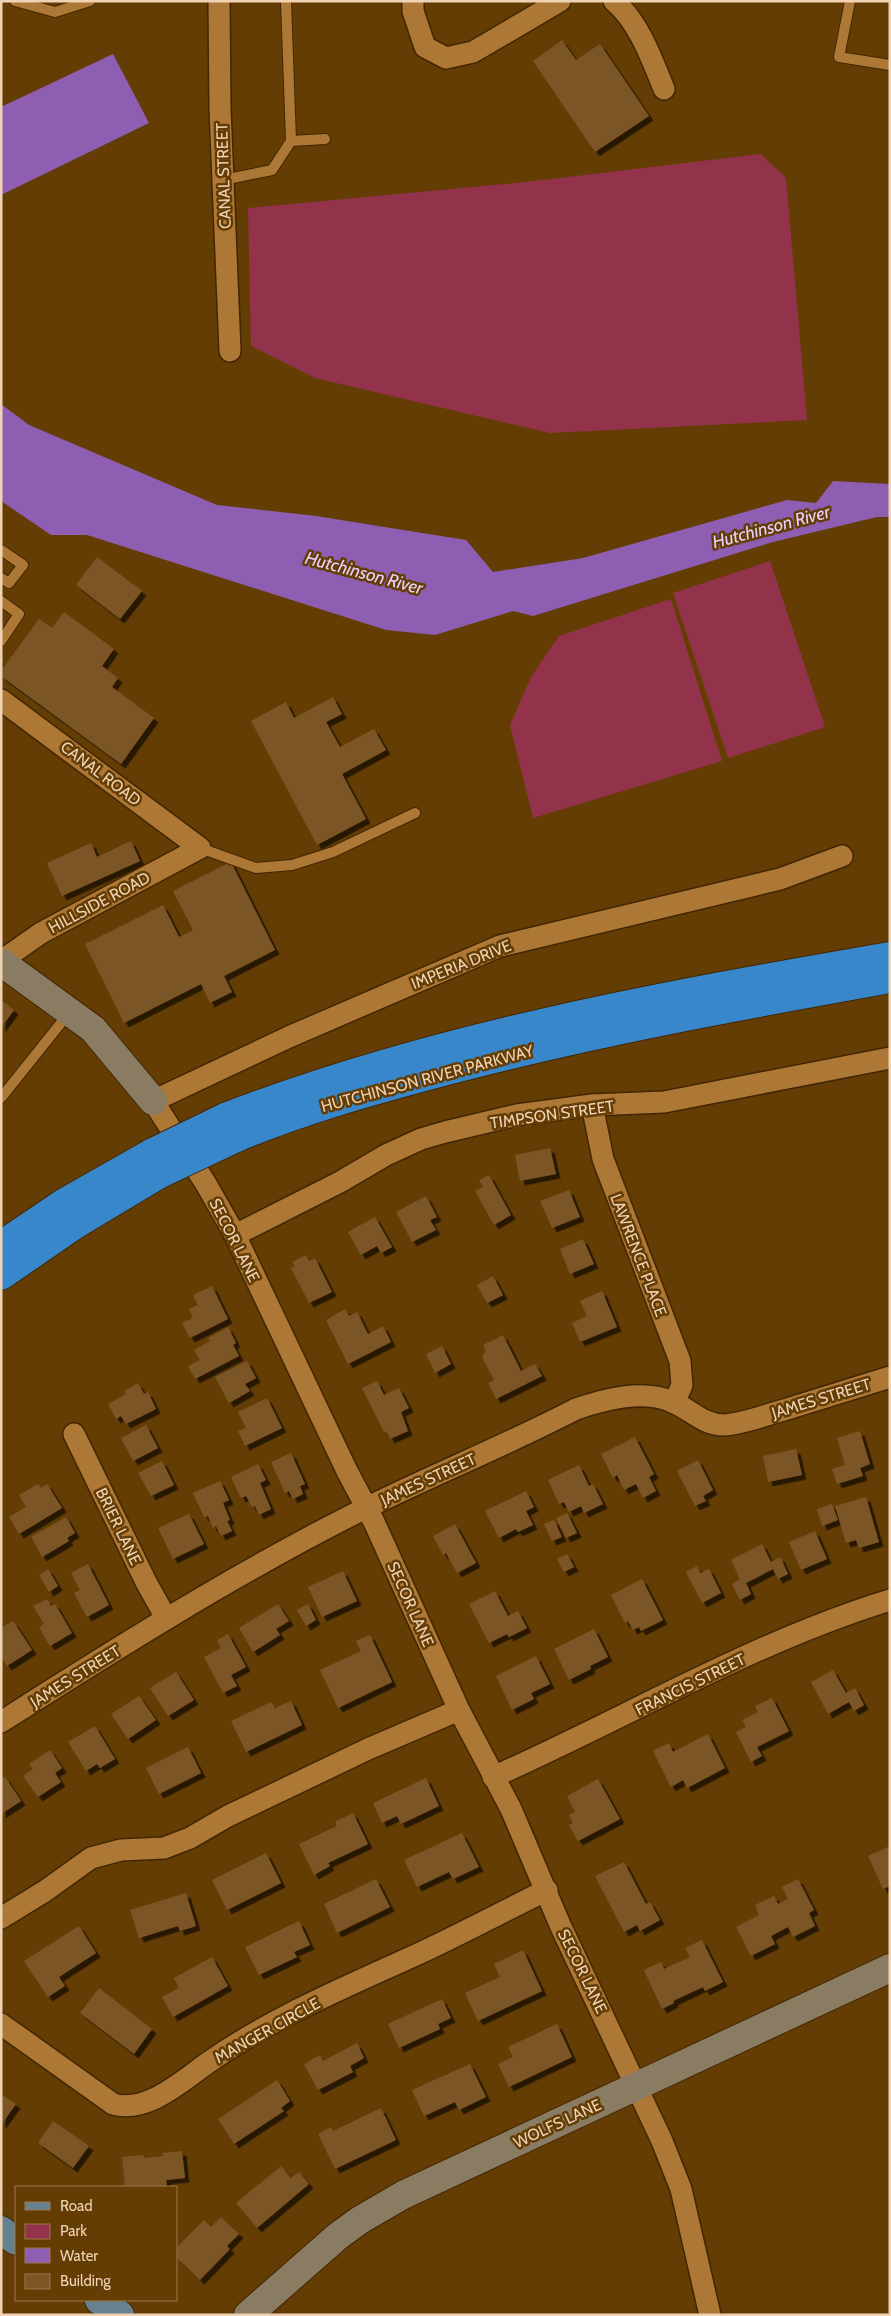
<svg xmlns="http://www.w3.org/2000/svg" width="891" height="2316" viewBox="0 0 891 2316" font-family="Cabin,sans-serif">
	<style>
		.green { fill: #93334b }
		.water { fill: #8d5eb2 }
		.building { fill: #7c5527; filter: url(#shadow) }
		.lines { fill: none; stroke-linecap: round; stroke-linejoin: round }
		.lane-casing { stroke: #422602; stroke-width: 12 }
		.street-casing { stroke: #422602; stroke-width: 24 }
		.secondary-casing { stroke: #422602; stroke-width: 30 }
		.primary-casing { stroke: #422602; stroke-width: 30 }
		.highway-casing { stroke: #422602; stroke-width: 30 }
		.lane { stroke: #ad7736; stroke-width: 10 }
		.street { stroke: #ad7736; stroke-width: 21 }
		.secondary { stroke: #8a7c63; stroke-width: 28 }
		.primary { stroke: #67818f; stroke-width: 28 }
		.highway { stroke: #3987cb; stroke-width: 28 }
		.highway-bridge-casing { stroke: #422602; stroke-width: 30; stroke-linecap: butt }
		.highway-bridge { stroke: #3987cb; stroke-width: 28 }
		.labels { text-anchor: middle; stroke-width: 5; stroke-linejoin: round; paint-order: stroke }
		.street-label { font-size: 16px; fill: #f0d3b4; stroke: #643d05 }
		.water-label { font-size: 18px; font-style: italic; fill: #e8d1fe; stroke: #643d05 }
	</style>
	<defs>
		<filter id="shadow"><feDropShadow dx="4.5" dy="4.5" stdDeviation="0" flood-color="#0009"/></filter>
	</defs>
	<rect width="100%" height="100%" fill="#643d05"/>
	<g class="green">
		<polygon points="761,154 786,178 807,420 550,433 315,378 251,346 248,208 526,182"/>
		<polygon points="770,561 825,727 728,758 673,593"/>
		<polygon points="671,599 722,761 533,818 510,725 531,677 559,636"/>
	</g>
	<g class="water">
		<polygon points="113,54 149,123 1,195 1,107"/>
		<polygon points="1,404 29,425 217,505 316,516 466,540 493,572 583,558 787,500 816,503 833,481 890,484 890,517 877,517 773,542 533,616 513,611 435,635 386,630 87,535 51,535 1,501"/>
	</g>
	<g class="building">
		<polygon points="562,40 576,60 600,44 649,116 595,152 533,61"/>
		<polygon points="97,557 142,591 120,619 76,585"/>
		<polygon points="64,612 114,649 102,666 118,678 112,687 154,718 121,764 1,676 1,671 39,619 52,628"/>
		<polygon points="333,697 342,714 326,722 340,747 374,729 386,750 342,774 366,819 317,845 251,721 286,702 294,718"/>
		<polygon points="131,841 140,861 62,896 47,863 91,843 97,857"/>
		<polygon points="231,862 275,950 224,976 232,992 210,1003 201,984 124,1023 85,944 163,905 179,937 193,930 173,891"/>
		<polygon points="1,1000 14,1010 1,1028"/>
		<polygon points="550,1148 556,1174 520,1181 515,1155"/>
		<polygon points="489,1175 511,1215 494,1225 475,1191 483,1187 479,1180"/>
		<polygon points="569,1190 580,1217 552,1228 540,1201"/>
		<polygon points="426,1196 437,1217 430,1220 436,1230 412,1242 396,1212"/>
		<polygon points="375,1217 392,1247 381,1253 377,1246 361,1255 348,1232"/>
		<polygon points="583,1239 594,1264 570,1274 560,1249"/>
		<polygon points="306,1255 309,1261 315,1258 332,1292 309,1303 291,1268 295,1266 292,1262"/>
		<polygon points="493,1276 503,1295 487,1303 477,1285"/>
		<polygon points="212,1286 228,1319 190,1338 182,1323 193,1318 189,1309 198,1305 193,1295"/>
		<polygon points="602,1291 617,1327 580,1342 572,1323 587,1316 580,1301"/>
		<polygon points="345,1309 349,1316 357,1312 368,1334 383,1326 391,1342 348,1364 326,1320"/>
		<polygon points="228,1327 236,1343 233,1345 239,1356 195,1379 188,1366 200,1360 194,1350 210,1341 208,1338"/>
		<polygon points="503,1335 521,1371 535,1364 542,1376 496,1399 488,1383 494,1380 482,1357 486,1351 483,1345"/>
		<polygon points="442,1346 451,1364 435,1373 426,1354"/>
		<polygon points="247,1361 256,1378 245,1384 250,1391 229,1403 215,1377"/>
		<polygon points="377,1381 384,1395 399,1388 409,1408 401,1412 408,1431 390,1439 386,1431 384,1432 362,1388"/>
		<polygon points="138,1383 144,1394 148,1392 156,1409 126,1424 121,1416 116,1419 108,1404 126,1394 124,1391"/>
		<polygon points="267,1398 282,1428 245,1446 238,1431 246,1428 238,1412"/>
		<polygon points="146,1425 158,1448 133,1461 121,1438"/>
		<polygon points="860,1431 870,1464 860,1468 863,1476 837,1484 832,1469 845,1465 837,1438"/>
		<polygon points="635,1437 654,1474 649,1477 656,1491 643,1498 636,1484 624,1490 617,1475 613,1478 601,1454"/>
		<polygon points="796,1449 802,1475 768,1482 763,1456"/>
		<polygon points="291,1453 305,1484 300,1486 303,1494 293,1499 289,1491 285,1493 271,1462"/>
		<polygon points="698,1460 713,1490 703,1496 706,1501 695,1506 677,1471"/>
		<polygon points="162,1461 174,1485 151,1496 138,1473"/>
		<polygon points="258,1464 266,1480 260,1483 271,1509 259,1515 255,1506 252,1507 246,1496 241,1498 231,1477"/>
		<polygon points="579,1465 589,1486 593,1484 603,1504 584,1513 581,1506 569,1512 564,1502 559,1504 548,1480"/>
		<polygon points="220,1481 229,1500 223,1503 230,1520 227,1521 232,1531 221,1536 216,1526 213,1528 208,1516 204,1517 193,1493"/>
		<polygon points="38,1484 41,1488 47,1484 62,1508 19,1534 9,1517 26,1507 19,1495"/>
		<polygon points="526,1491 534,1507 526,1511 533,1525 518,1532 516,1529 499,1538 485,1511"/>
		<polygon points="866,1497 879,1542 859,1548 856,1540 846,1543 835,1506"/>
		<polygon points="832,1504 838,1520 822,1526 817,1509"/>
		<polygon points="567,1513 577,1533 566,1538 556,1518"/>
		<polygon points="189,1514 204,1544 173,1559 158,1528"/>
		<polygon points="66,1517 75,1533 67,1538 69,1541 42,1557 31,1537"/>
		<polygon points="554,1520 562,1537 552,1541 544,1524"/>
		<polygon points="455,1524 476,1563 457,1573 446,1553 443,1555 433,1536"/>
		<polygon points="815,1531 827,1559 801,1570 789,1542"/>
		<polygon points="762,1544 771,1562 780,1557 788,1574 778,1579 773,1569 746,1583 751,1594 740,1600 732,1584 740,1579 731,1560"/>
		<polygon points="567,1554 574,1567 564,1572 557,1559"/>
		<polygon points="88,1564 109,1605 87,1617 74,1593 80,1590 71,1573"/>
		<polygon points="697,1566 700,1573 709,1569 721,1593 702,1603 686,1572"/>
		<polygon points="48,1569 58,1586 49,1592 39,1575"/>
		<polygon points="343,1571 357,1601 322,1617 308,1587"/>
		<polygon points="642,1579 663,1620 641,1631 639,1627 633,1630 628,1621 625,1623 611,1595"/>
		<polygon points="495,1591 508,1616 518,1611 527,1628 509,1637 507,1634 489,1643 469,1604"/>
		<polygon points="47,1599 51,1606 55,1604 72,1633 50,1646 39,1627 44,1624 33,1606"/>
		<polygon points="278,1604 289,1621 276,1629 280,1635 253,1652 239,1628"/>
		<polygon points="308,1604 316,1620 306,1626 297,1610"/>
		<polygon points="13,1621 32,1650 7,1666 1,1657 1,1628"/>
		<polygon points="594,1629 608,1657 590,1666 591,1669 569,1680 554,1649"/>
		<polygon points="228,1634 246,1667 231,1675 237,1686 223,1693 204,1657 221,1648 217,1640"/>
		<polygon points="370,1635 392,1682 338,1708 320,1670 361,1651 356,1641"/>
		<polygon points="536,1656 550,1684 531,1693 534,1699 512,1710 496,1676"/>
		<polygon points="833,1670 846,1693 855,1688 864,1705 854,1711 849,1702 828,1714 811,1682"/>
		<polygon points="176,1672 194,1700 168,1716 150,1688"/>
		<polygon points="139,1696 156,1720 128,1739 111,1714"/>
		<polygon points="772,1698 789,1731 757,1747 762,1756 751,1762 736,1732 746,1727 742,1720 758,1712 755,1706"/>
		<polygon points="291,1701 302,1725 246,1752 231,1721 271,1702 275,1708"/>
		<polygon points="95,1726 115,1759 100,1768 97,1764 86,1771 68,1742"/>
		<polygon points="708,1734 725,1768 687,1788 683,1780 671,1787 653,1751 669,1743 673,1752"/>
		<polygon points="188,1747 201,1773 159,1794 146,1768"/>
		<polygon points="50,1750 62,1768 55,1773 61,1782 38,1797 23,1776 33,1769 29,1764"/>
		<polygon points="5,1777 21,1801 1,1814 1,1779"/>
		<polygon points="426,1778 439,1806 401,1824 397,1816 382,1823 373,1803"/>
		<polygon points="598,1779 620,1819 578,1841 569,1825 573,1823 569,1815 575,1812 567,1796"/>
		<polygon points="353,1813 368,1844 328,1863 330,1866 314,1875 299,1844 337,1826 335,1822"/>
		<polygon points="462,1833 479,1867 453,1879 449,1872 417,1887 404,1860"/>
		<polygon points="890,1846 890,1886 883,1889 868,1856"/>
		<polygon points="266,1853 281,1883 227,1910 212,1880"/>
		<polygon points="624,1862 646,1904 650,1902 660,1920 640,1931 637,1925 624,1932 595,1876"/>
		<polygon points="376,1879 390,1907 337,1933 324,1904"/>
		<polygon points="798,1879 814,1910 809,1913 815,1926 793,1937 788,1927 771,1936 775,1944 751,1956 736,1927 759,1915 755,1905 774,1896 778,1904 788,1899 782,1887"/>
		<polygon points="186,1893 196,1926 180,1931 178,1926 139,1938 130,1910"/>
		<polygon points="299,1921 310,1945 294,1952 297,1957 259,1975 245,1947"/>
		<polygon points="79,1926 96,1953 59,1977 65,1986 48,1997 24,1961"/>
		<polygon points="702,1940 723,1982 705,1991 703,1987 673,2001 674,2003 662,2009 644,1970 661,1962 664,1969 690,1957 685,1948"/>
		<polygon points="523,1950 542,1991 478,2021 465,1993 500,1977 494,1964"/>
		<polygon points="212,1957 228,1986 173,2017 162,1997 179,1988 174,1978"/>
		<polygon points="99,1988 152,2029 134,2054 80,2013"/>
		<polygon points="442,1999 451,2018 438,2024 440,2029 399,2048 388,2024"/>
		<polygon points="557,2024 572,2057 509,2087 498,2064 513,2057 508,2047"/>
		<polygon points="357,2043 364,2058 350,2066 353,2072 318,2090 304,2064 320,2055 323,2061"/>
		<polygon points="470,2064 486,2097 459,2110 455,2102 424,2116 412,2090"/>
		<polygon points="277,2080 290,2101 281,2108 284,2111 234,2144 218,2119"/>
		<polygon points="1,2094 16,2104 1,2125"/>
		<polygon points="381,2108 396,2140 335,2169 318,2134 331,2127 333,2131"/>
		<polygon points="53,2121 89,2146 73,2168 38,2143"/>
		<polygon points="182,2151 185,2178 166,2180 167,2187 125,2187 122,2157 144,2155 144,2158 163,2156 162,2153"/>
		<polygon points="281,2166 291,2178 299,2172 309,2184 257,2228 236,2203"/>
		<polygon points="221,2217 239,2234 227,2246 230,2249 200,2280 176,2257 176,2248 204,2220 211,2227"/>
	</g>
	<g class="lines">
		<g class="lane-casing">
			<g id="lane">
				<polyline points="15,1 55,12 90,1"/>
				<polyline points="286,1 291,141 325,139"/>
				<polyline points="850,1 839,57 890,65"/>
				<polyline points="223,180 272,170 291,141"/>
				<polyline points="1,550 23,565 9,583 1,578"/>
				<polyline points="1,601 19,614 1,641"/>
				<polyline points="200,848 256,868 292,865 333,852 415,813"/>
				<polyline points="1,1098 69,1013"/>
			</g>
		</g>
		<g class="street-casing">
			<g id="street">
				<polyline points="219,1 220,109 230,351"/>
				<polyline points="413,1 413,11 425,47 446,58 473,52 560,1"/>
				<path d="M614,1C639,22 652,60 664,89"/>
				<polyline points="1,700 200,848 41,933 1,961"/>
				<polyline points="592,1105 603,1159 680,1361 682,1385 674,1403"/>
				<polyline points="235,1235 340,1182 386,1155 421,1139 445,1132 517,1115 592,1105 664,1102 890,1058"/>
				<polyline points="74,1434 146,1582 166,1618"/>
				<path d="M1,1722C114,1650 227,1579 346,1518C422,1479 501,1448 576,1409C605,1399 643,1389 673,1402C691,1410 703,1425 724,1425C744,1424 765,1415 784,1410C819,1399 854,1388 890,1377"/>
				<path d="M493,1777C624,1719 753,1642 890,1600"/>
				<polyline points="1,1918 45,1891 91,1858 121,1850 164,1848 190,1838 228,1816 368,1749 459,1710"/>
				<path d="M1,2024L113,2104C147,2114 183,2080 209,2062C273,2017 348,1986 418,1954C461,1934 504,1911 547,1890"/>
				<polyline points="710,2315 681,2189 662,2141 561,1927 511,1809 459,1710 374,1522 347,1471 235,1235 206,1184 153,1101 291,1036 500,946 780,879 842,856"/>
			</g>
		</g>
		<g class="secondary-casing">
			<g id="secondary">
				<polyline points="1,962 93,1029 153,1101"/>
				<polyline points="248,2315 338,2236 360,2220 403,2195 890,1968"/>
			</g>
		</g>
		<g class="primary-casing">
			<g id="primary">
				<polyline points="1,2230 16,2241"/>
				<polyline points="99,2300 120,2315"/>
			</g>
		</g>
		<g class="highway-casing">
			<g id="highway">
				<path d="M225,1117C439,1035 665,995 890,956"/>
				<path d="M234,1139C302,1110 372,1091 443,1072C590,1033 739,1006 890,979"/>
				<polyline points="1,1245 63,1203 153,1152"/>
				<polyline points="1,1276 75,1225 160,1174"/>
			</g>
		</g>
		<use href="#lane" class="lane"/>
		<use href="#street" class="street"/>
		<use href="#secondary" class="secondary"/>
		<use href="#primary" class="primary"/>
		<use href="#highway" class="highway"/>
		<g class="highway-bridge-casing">
			<g id="highway-bridge">
				<polyline points="153,1152 225,1117"/>
				<polyline points="160,1174 234,1139"/>
			</g>
		</g>
		<use href="#highway-bridge" class="highway-bridge"/>
	</g>
	<g class="labels">
		<g class="street-label">
			<text transform="translate(223 176) rotate(-92)" y="6">CANAL STREET</text>
			<text transform="translate(101 773) rotate(37)" y="6">CANAL ROAD</text>
			<text transform="translate(99 902) rotate(-28)" y="6">HILLSIDE ROAD</text>
			<text transform="translate(461 964) rotate(-22)" y="6">IMPERIA DRIVE</text>
			<text transform="translate(427 1078) rotate(-15)" y="6">HUTCHINSON RIVER PARKWAY</text>
			<text transform="translate(552 1114) rotate(-8)" y="6">TIMPSON STREET</text>
			<text transform="translate(235 1240) rotate(63)" y="6">SECOR LANE</text>
			<text transform="translate(639 1255) rotate(69)" y="6">LAWRENCE PLACE</text>
			<text transform="translate(821 1398) rotate(-17)" y="6">JAMES STREET</text>
			<text transform="translate(428 1479) rotate(-25)" y="6">JAMES STREET</text>
			<text transform="translate(119 1526) rotate(64)" y="6">BRIER LANE</text>
			<text transform="translate(411 1604) rotate(66)" y="6">SECOR LANE</text>
			<text transform="translate(75 1676) rotate(-32)" y="6">JAMES STREET</text>
			<text transform="translate(690 1684) rotate(-26)" y="6">FRANCIS STREET</text>
			<text transform="translate(583 1971) rotate(64)" y="6">SECOR LANE</text>
			<text transform="translate(267 2030) rotate(-29)" y="6">MANGER CIRCLE</text>
			<text transform="translate(557 2123) rotate(-25)" y="6">WOLFS LANE</text>
		</g>
		<g class="water-label">
			<text transform="translate(771 527) rotate(-15)" y="6">Hutchinson River</text>
			<text transform="translate(364 573) rotate(15)" y="6">Hutchinson River</text>
		</g>
	</g>
	<rect width="891" height="2316" fill="none" stroke="#f0d3b4" stroke-width="5"/>
	<rect x="15" y="2186" width="162" height="115" fill="#643d05" stroke="#9c794b"/>
	<rect x="25" y="2202" width="25" height="8" fill="#67818f" stroke="#9c794b"/>
	<text x="60" y="2211" font-size="15" fill="#f0d3b4">Road</text>
	<rect x="25" y="2224" width="25" height="15" fill="#93334b" stroke="#9c794b"/>
	<text x="60" y="2236" font-size="15" fill="#f0d3b4">Park</text>
	<rect x="25" y="2248" width="25" height="15" fill="#8d5eb2" stroke="#9c794b"/>
	<text x="60" y="2261" font-size="15" fill="#f0d3b4">Water</text>
	<rect x="25" y="2274" width="25" height="15" fill="#7c5527" stroke="#9c794b"/>
	<text x="60" y="2286" font-size="15" fill="#f0d3b4">Building</text>
</svg>
